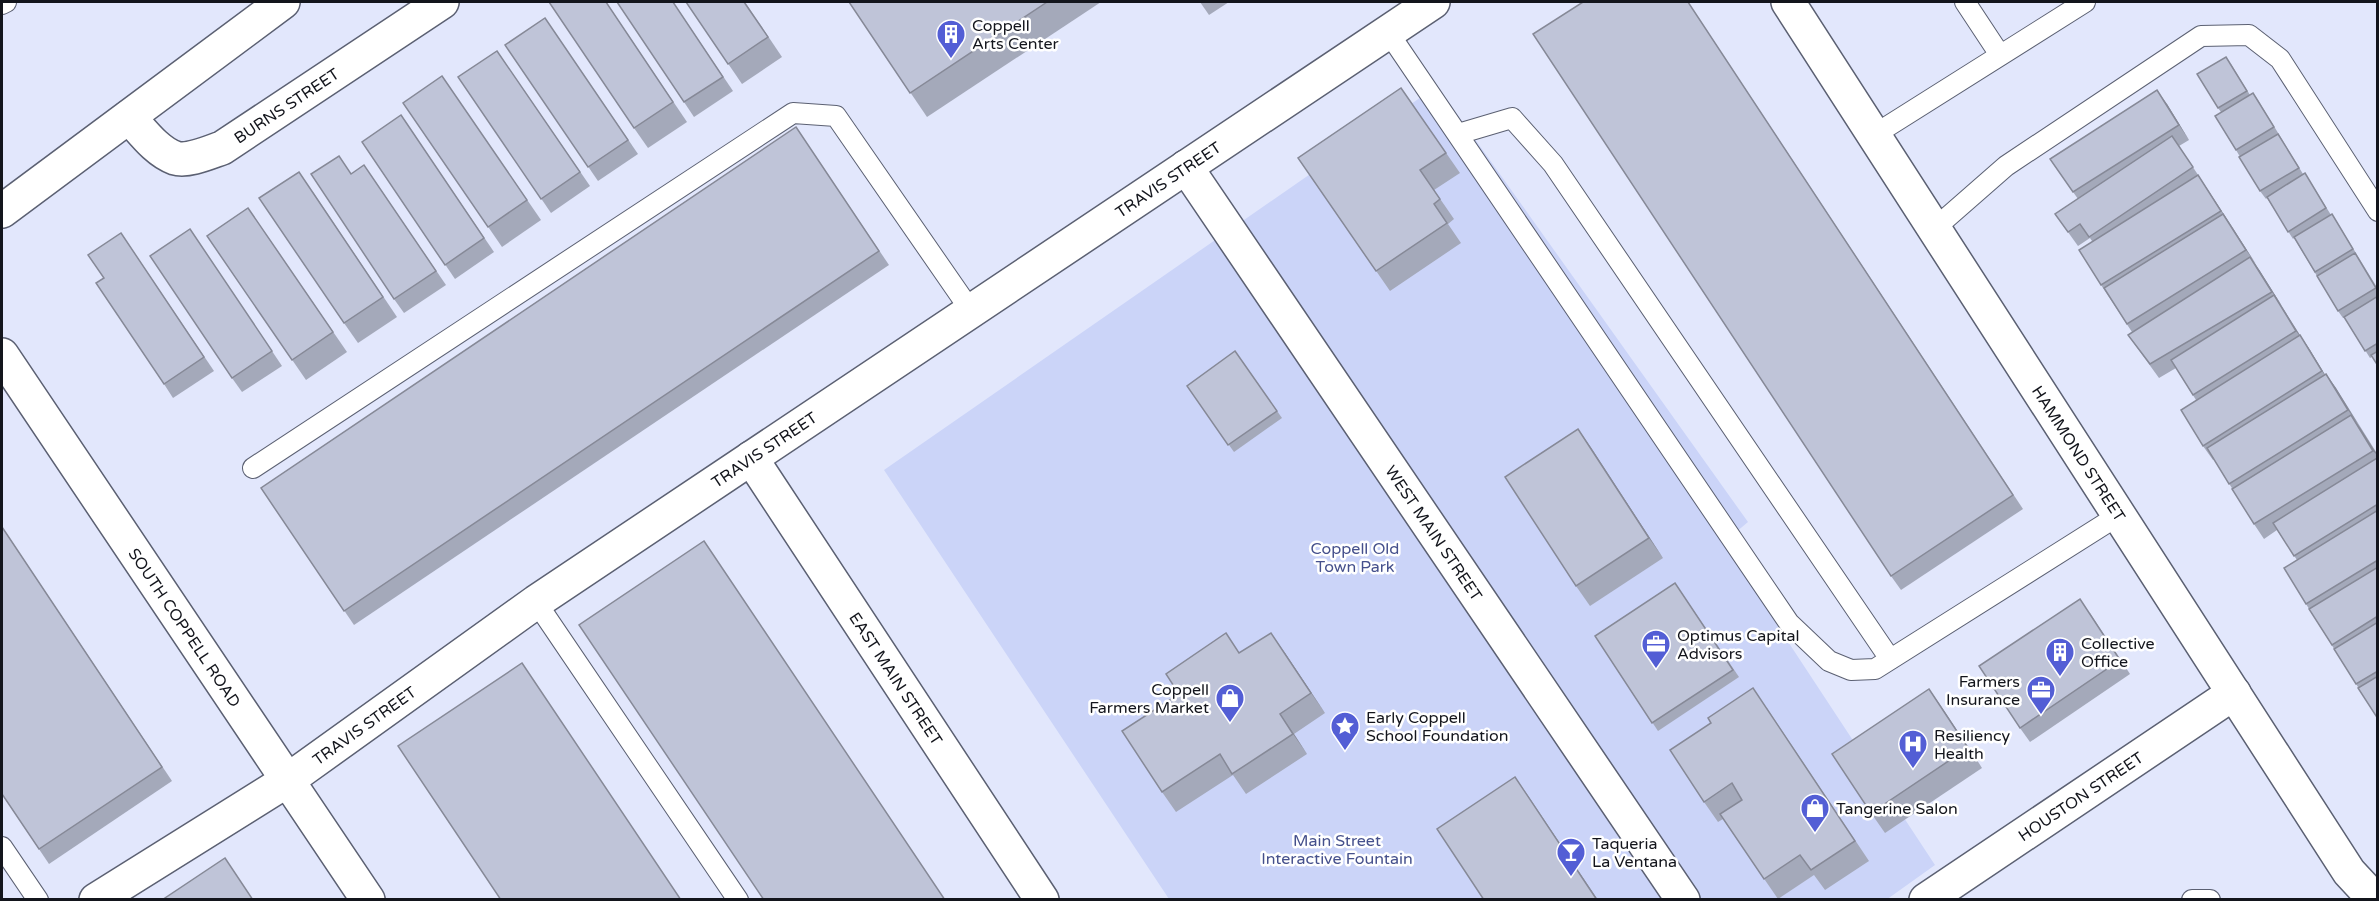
<svg xmlns="http://www.w3.org/2000/svg" width="2379" height="901" viewBox="0 0 2379 901" font-family="'Varela Round',sans-serif">
	<style>
		.green { fill: #cbd4f8 }
		.lines { fill: none; stroke-linecap: round; stroke-linejoin: round }
		.service-casing { stroke: #5b6072; stroke-width: 22 }
		.minor-casing { stroke: #5b6072; stroke-width: 36 }
		.service { stroke: #fff; stroke-width: 20 }
		.minor { stroke: #fff; stroke-width: 33 }
		.wall { fill: #a4a9ba }
		.shaded-wall { fill: #868997 }
		.building { fill: #bfc4d8; stroke: #868997; stroke-width: 1.5 }
		.labels { text-anchor: middle; stroke-width: 5; stroke-linejoin: round; paint-order: stroke }
		.poi-label { font-size: 16px; fill: #13151c; stroke: #fff; text-anchor: start }
		.street-label { font-size: 16px; fill: #13151c; stroke: #fff }
		.park-label { font-size: 16px; fill: #45508c; stroke: #fff }
	</style>
	<rect width="100%" height="100%" fill="#e2e7fc"/>
	<polygon class="green" points="1437,86 1748,522 1723,543 1935,865 1886,900 1169,899 884,470"/>
	<g class="lines">
		<g class="service-casing">
			<g id="service">
				<polyline points="1965,2 2000,55"/>
				<polyline points="2,4 6,2"/>
				<polyline points="1388,32 1789,623 1829,661 1851,670 1875,669 2119,515"/>
				<polyline points="1458,134 1512,118 1553,164 1890,659"/>
				<polyline points="1874,135 2085,2"/>
				<polyline points="1934,229 2006,166 2201,36 2249,35 2280,59 2378,211"/>
				<polyline points="253,468 793,113 836,116 971,311"/>
				<polyline points="536,602 738,900"/>
				<polyline points="2,847 38,900"/>
				<polyline points="2192,900 2210,900"/>
			</g>
		</g>
		<g class="minor-casing">
			<g id="minor">
				<path id="s1" d="M1788,2L2349,872L2375,900"/>
				<path id="s2" d="M129,117C142,131 156,151 175,158C188,162 210,152 222,148L442,2"/>
				<path id="s3" d="M1186,167L1683,900"/>
				<polyline points="2,211 283,2"/>
				<path id="s4" d="M2,355L368,900"/>
				<path id="s5" d="M751,458L1042,900"/>
				<path id="s6" d="M96,900L288,780L536,602L1433,2"/>
				<path id="s7" d="M1926,900L2234,693"/>
			</g>
		</g>
		<use href="#service" class="service"/>
		<use href="#minor" class="minor"/>
	</g>
	<g class="wall">
		<polygon points="606,2 687,122 648,148 634,128"/>
		<polygon points="673,2 733,91 694,117 684,102"/>
		<polygon points="686,2 745,2 782,57 742,84"/>
		<polygon points="849,2 1101,2 927,117"/>
		<polygon points="1200,2 1229,2 1209,15"/>
		<polygon points="1688,2 2023,509 1901,590 1891,576"/>
		<polygon points="545,18 638,154 598,181 505,45"/>
		<polygon points="497,51 590,186 551,213 458,77"/>
		<polygon points="2231,64 2250,95 2253,93 2258,100 2303,174 2310,181 2331,215 2337,222 2378,289 2378,366 2372,357 2370,358 2345,318 2343,318 2338,311 2294,238 2293,239 2267,198 2266,199 2260,191 2236,150 2221,112 2218,108"/>
		<polygon points="442,76 541,220 502,247 403,103"/>
		<polygon points="1401,88 1460,173 1434,190 1454,219 1448,224 1461,243 1390,291 1298,158"/>
		<polygon points="2167,104 2189,140 2179,146 2233,228 2300,335 2310,350 2325,375 2326,374 2336,388 2378,455 2378,719 2306,604 2297,560 2277,530 2264,539 2254,524 2214,459 2213,460 2203,446 2196,400 2176,368 2159,378 2138,349 2128,335 2132,332 2101,285 2092,241 2090,238 2078,246 2055,214 2078,199 2050,159"/>
		<polygon points="401,115 494,252 455,279 362,142"/>
		<polygon points="796,127 889,265 354,625 261,488"/>
		<polygon points="364,165 446,285 404,313 394,299 351,174"/>
		<polygon points="313,192 397,317 358,343 344,323"/>
		<polygon points="248,208 347,352 306,380 207,236"/>
		<polygon points="190,229 282,366 242,392 232,378"/>
		<polygon points="121,233 214,371 173,398 164,384 104,278"/>
		<polygon points="1235,351 1282,418 1234,452 1187,386"/>
		<polygon points="1578,429 1663,558 1590,606 1576,586"/>
		<polygon points="2,527 172,781 49,864 2,794"/>
		<polygon points="1675,583 1739,677 1658,731 1595,636"/>
		<polygon points="2090,613 2130,674 2030,742 2020,728"/>
		<polygon points="1240,653 1285,653 1325,713 1294,734 1307,754 1246,794 1233,775 1176,812 1162,792"/>
		<polygon points="1929,689 1982,768 1885,833 1871,813"/>
		<polygon points="1767,708 1869,861 1825,890 1814,875 1778,899 1723,819 1718,822 1704,802"/>
	</g>
	<g class="shaded-wall">
		<polygon points="2157,90 2167,104 2189,140 2179,125"/>
		<polygon points="2198,175 2208,190 2256,264 2246,250"/>
		<polygon points="2250,257 2260,271 2282,306 2272,292"/>
		<polygon points="2274,295 2284,310 2306,345 2296,331"/>
		<polygon points="2300,335 2310,350 2332,386 2322,371"/>
		<polygon points="2326,374 2336,388 2358,424 2348,410"/>
		<polygon points="2351,415 2361,429 2378,456 2373,451"/>
		<polygon points="1578,429 1592,449 1663,558 1649,538"/>
		<polygon points="1271,633 1285,653 1325,713 1311,693"/>
		<polygon points="1929,689 1943,709 1982,768 1968,748"/>
		<polygon points="1280,714 1294,734 1307,754 1293,734"/>
		<polygon points="1515,777 1529,797 1598,900 1597,900"/>
	</g>
	<g class="building">
		<polygon points="549,2 606,2 673,102 634,128"/>
		<polygon points="617,2 673,2 723,77 684,102"/>
		<polygon points="686,2 744,2 768,37 728,64"/>
		<polygon points="849,2 1047,2 910,93"/>
		<polygon points="1583,2 1688,2 2013,495 1891,576 1533,34"/>
		<polygon points="545,18 628,140 588,167 505,45"/>
		<polygon points="497,51 580,172 541,199 458,77"/>
		<polygon points="2226,57 2247,91 2218,108 2197,74"/>
		<polygon points="442,76 527,200 488,227 403,103"/>
		<polygon points="1401,88 1446,153 1420,170 1440,199 1434,204 1447,223 1376,271 1298,158"/>
		<polygon points="2157,90 2179,125 2073,192 2050,159"/>
		<polygon points="2253,93 2274,127 2236,150 2215,116"/>
		<polygon points="401,115 484,238 445,265 362,142"/>
		<polygon points="796,127 879,251 344,611 261,488"/>
		<polygon points="2278,134 2299,168 2260,191 2239,157"/>
		<polygon points="2172,136 2193,167 2089,237 2080,224 2068,232 2055,214"/>
		<polygon points="339,156 351,174 364,165 436,271 394,299 311,174"/>
		<polygon points="299,172 383,297 344,323 259,198"/>
		<polygon points="2305,173 2326,208 2288,232 2267,197"/>
		<polygon points="2198,175 2221,211 2101,285 2079,250"/>
		<polygon points="248,208 333,332 292,360 207,236"/>
		<polygon points="2223,214 2246,250 2127,324 2104,288"/>
		<polygon points="2332,214 2353,249 2315,272 2294,237"/>
		<polygon points="190,229 272,351 232,378 150,256"/>
		<polygon points="121,233 204,357 164,384 96,283 104,278 88,255"/>
		<polygon points="2355,253 2376,288 2338,311 2317,276"/>
		<polygon points="2250,257 2272,292 2150,364 2128,335"/>
		<polygon points="2274,295 2296,331 2193,395 2171,360"/>
		<polygon points="2378,296 2378,343 2365,351 2344,317"/>
		<polygon points="2300,335 2322,371 2203,446 2181,410"/>
		<polygon points="1235,351 1277,411 1228,445 1187,386"/>
		<polygon points="2378,351 2378,366 2371,355"/>
		<polygon points="2326,374 2348,410 2229,484 2207,448"/>
		<polygon points="2351,415 2373,451 2254,524 2232,489"/>
		<polygon points="1578,429 1649,538 1576,586 1505,477"/>
		<polygon points="2377,458 2378,504 2294,556 2273,523"/>
		<polygon points="2378,510 2378,560 2306,604 2284,568"/>
		<polygon points="2,527 162,767 39,849 2,794"/>
		<polygon points="704,541 945,900 764,900 579,625"/>
		<polygon points="2378,567 2378,616 2332,645 2309,609"/>
		<polygon points="1675,583 1733,670 1652,723 1595,636"/>
		<polygon points="2080,599 2120,660 2020,728 1979,666"/>
		<polygon points="2378,622 2378,671 2356,684 2334,649"/>
		<polygon points="1226,633 1239,653 1271,633 1311,693 1280,714 1293,734 1232,774 1220,754 1162,792 1122,731 1179,694 1166,674"/>
		<polygon points="522,663 681,900 501,900 398,746"/>
		<polygon points="2378,676 2378,719 2358,688"/>
		<polygon points="1753,688 1855,841 1811,870 1800,855 1764,879 1720,814 1742,800 1732,783 1704,802 1670,750 1711,723 1708,718"/>
		<polygon points="1929,689 1968,748 1871,813 1832,754"/>
		<polygon points="1515,777 1597,900 1484,900 1437,829"/>
		<polygon points="225,858 253,900 162,900"/>
	</g>
	<defs>
		<g id="building-pin" transform="scale(1.5)"><path d="M0 17L-7.5 6A9.5 9.5 0 1 1 7.5 6Z" fill="#535ed5" stroke="#fff"/><path d="M-4-6H4V6H1V3H-1V6H-4ZM-2.5-4.3h1.7v1.8h-1.7ZM.8-4.3h1.7v1.8H.8ZM-2.5-1h1.7V.8h-1.7ZM.8-1h1.7V.8H.8Z" fill="#fff"/></g>
		<g id="office-pin" transform="scale(1.5)"><path d="M0 17L-7.5 6A9.5 9.5 0 1 1 7.5 6Z" fill="#535ed5" stroke="#fff"/><path d="M-6-3h4V-5.5h4V-3h4V5H-6ZM-1-4.5V-3h2v-1.5ZM-6 0V1H6V0Z" fill="#fff"/></g>
		<g id="shop-pin" transform="scale(1.5)"><path d="M0 17L-7.5 6A9.5 9.5 0 1 1 7.5 6Z" fill="#535ed5" stroke="#fff"/><path d="M-5-2.5h2.3a2.7 3.5 0 0 1 5.4 0H5L5.5 6h-11ZM-1.5-2.5h3a1.5 2.3 0 0 0-3 0Z" fill="#fff"/></g>
		<g id="sight-pin" transform="scale(1.5)"><path d="M0 17L-7.5 6A9.5 9.5 0 1 1 7.5 6Z" fill="#535ed5" stroke="#fff"/><path d="M0-6L1.8-2.2L6-1.7L2.9 1.2L3.7 5.4L0 3.3L-3.7 5.4L-2.9 1.2L-6-1.7L-1.8-2.2Z" fill="#fff"/></g>
		<g id="hospital-pin" transform="scale(1.5)"><path d="M0 17L-7.5 6A9.5 9.5 0 1 1 7.5 6Z" fill="#535ed5" stroke="#fff"/><path d="M-5-5h3v3.5h4V-5h3V5h-3V1.5h-4V5h-3Z" fill="#fff"/></g>
		<g id="bar-pin" transform="scale(1.5)"><path d="M0 17L-7.5 6A9.5 9.5 0 1 1 7.5 6Z" fill="#535ed5" stroke="#fff"/><path d="M-6-5H6L.8 .8V4.5H3.5V6h-7V4.5H-.8V.8Z" fill="#fff"/></g>
	</defs>
	<g fill-rule="evenodd">
		<use href="#building-pin" x="951" y="34"/>
		<use href="#office-pin" x="1656" y="644"/>
		<use href="#building-pin" x="2060" y="652"/>
		<use href="#office-pin" x="2041" y="690"/>
		<use href="#shop-pin" x="1230" y="698"/>
		<use href="#sight-pin" x="1345" y="726"/>
		<use href="#hospital-pin" x="1913" y="744"/>
		<use href="#shop-pin" x="1815" y="808"/>
		<use href="#bar-pin" x="1571" y="852"/>
	</g>
	<g class="labels">
		<g class="poi-label">
			<text x="972" y="31">Coppell<tspan x="972" dy="18">Arts Center</tspan></text>
			<text x="1677" y="641">Optimus Capital<tspan x="1677" dy="18">Advisors</tspan></text>
			<text x="2081" y="649">Collective<tspan x="2081" dy="18">Office</tspan></text>
			<text x="2020" y="687" text-anchor="end">Farmers<tspan x="2020" dy="18">Insurance</tspan></text>
			<text x="1209" y="695" text-anchor="end">Coppell<tspan x="1209" dy="18">Farmers Market</tspan></text>
			<text x="1366" y="723">Early Coppell<tspan x="1366" dy="18">School Foundation</tspan></text>
			<text x="1934" y="741">Resiliency<tspan x="1934" dy="18">Health</tspan></text>
			<text x="1836" y="814">Tangerine Salon</text>
			<text x="1592" y="849">Taqueria<tspan x="1592" dy="18">La Ventana</tspan></text>
		</g>
		<g class="street-label">
			<text dy="6" stroke="none"><textPath href="#s2" startOffset="188">BURNS STREET</textPath></text>
			<text dy="6" stroke="none"><textPath href="#s6" startOffset="1292">TRAVIS STREET</textPath></text>
			<text dy="6" stroke="none"><textPath href="#s6" startOffset="806">TRAVIS STREET</textPath></text>
			<text dy="6" stroke="none"><textPath href="#s1" startOffset="537">HAMMOND STREET</textPath></text>
			<text dy="6" stroke="none"><textPath href="#s3" startOffset="442">WEST MAIN STREET</textPath></text>
			<text dy="6" stroke="none"><textPath href="#s4" startOffset="328">SOUTH COPPELL ROAD</textPath></text>
			<text dy="6" stroke="none"><textPath href="#s5" startOffset="264">EAST MAIN STREET</textPath></text>
			<text dy="6" stroke="none"><textPath href="#s6" startOffset="320">TRAVIS STREET</textPath></text>
			<text dy="6" stroke="none"><textPath href="#s7" startOffset="186">HOUSTON STREET</textPath></text>
		</g>
		<g class="park-label">
			<text x="1355" y="554">Coppell Old<tspan x="1355" dy="18">Town Park</tspan></text>
			<text x="1337" y="846">Main Street<tspan x="1337" dy="18">Interactive Fountain</tspan></text>
		</g>
	</g>
	<rect width="2379" height="901" fill="none" stroke="#13151c" stroke-width="6"/>
</svg>
